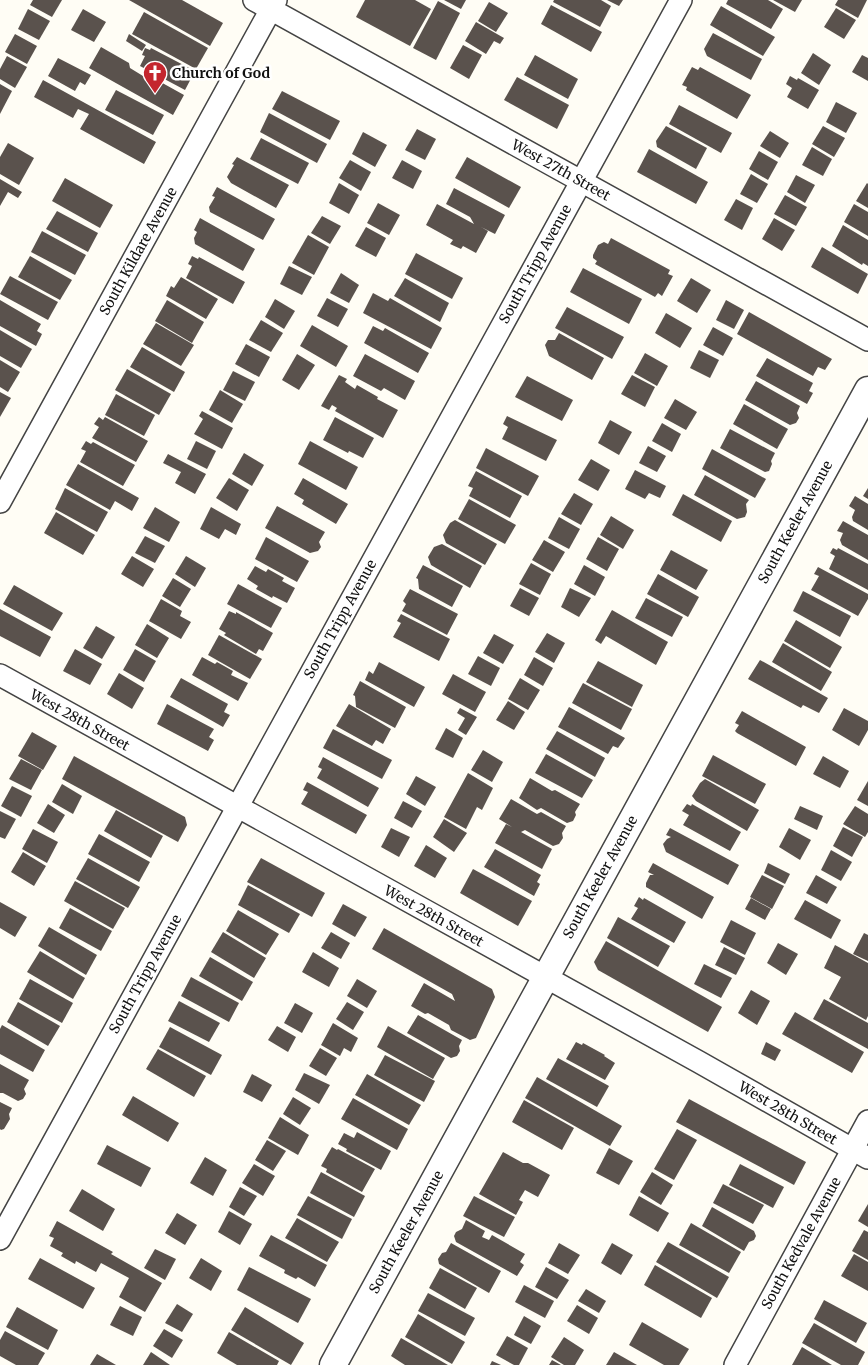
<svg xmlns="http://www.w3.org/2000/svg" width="868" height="1365" viewBox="0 0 868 1365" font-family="Merriweather,serif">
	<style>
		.building { fill: #5a524d }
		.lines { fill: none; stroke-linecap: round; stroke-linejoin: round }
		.minor-casing { stroke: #444; stroke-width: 24 }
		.tertiary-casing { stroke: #444; stroke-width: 29 }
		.minor { stroke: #fff; stroke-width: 21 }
		.tertiary { stroke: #fff; stroke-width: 26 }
		.labels { text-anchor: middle; stroke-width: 5; stroke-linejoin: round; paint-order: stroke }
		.poi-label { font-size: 14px; font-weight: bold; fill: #111; stroke: #fff; text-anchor: start }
		.street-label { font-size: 14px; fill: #111; stroke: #fff }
	</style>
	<rect width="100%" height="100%" fill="#fffdf5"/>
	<g class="building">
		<polygon points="33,0 62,0 52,17 30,5"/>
		<polygon points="129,0 182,0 223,23 210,46"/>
		<polygon points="365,0 415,0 431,9 410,46 356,17"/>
		<polygon points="444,0 466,0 461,9"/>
		<polygon points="554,0 601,0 611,6 600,27 553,2"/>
		<polygon points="607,0 623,0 619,6"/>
		<polygon points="728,0 768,0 783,9 771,29 726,4"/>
		<polygon points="773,0 802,0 795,12"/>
		<polygon points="838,0 867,0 858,18 835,5"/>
		<polygon points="438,1 460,13 436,60 413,48"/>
		<polygon points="489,2 508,13 496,32 478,21"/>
		<polygon points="551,5 602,32 591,52 541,24"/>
		<polygon points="721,6 775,37 763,56 710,25"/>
		<polygon points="836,8 856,20 844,39 824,27"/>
		<polygon points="28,9 50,21 39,40 18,29"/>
		<polygon points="83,9 106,22 94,42 71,30"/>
		<polygon points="144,12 208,48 196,69 132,34"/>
		<polygon points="476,22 504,38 500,44 494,41 486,54 465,41"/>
		<polygon points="713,33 762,59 751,80 707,56 704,49"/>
		<polygon points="15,34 37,46 27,64 5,52"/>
		<polygon points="129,34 146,45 142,51 126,41"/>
		<polygon points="463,45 482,55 469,79 450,68"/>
		<polygon points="101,47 129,63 130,68 143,76 148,75 184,95 173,115 89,68"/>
		<polygon points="145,48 150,50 151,48 195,71 185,90 140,66 145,56 142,55"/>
		<polygon points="813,53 831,65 819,85 801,73"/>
		<polygon points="535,55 578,79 568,99 524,75"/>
		<polygon points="862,55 868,58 868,81 852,72"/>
		<polygon points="7,56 27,67 15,88 0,79 0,69"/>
		<polygon points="58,58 91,75 85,85 80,82 75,91 48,76"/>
		<polygon points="692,67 698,70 700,67 751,95 737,119 686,90 687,87 682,85"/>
		<polygon points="790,76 797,80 798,78 819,90 808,109 787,97 792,88 786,84"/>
		<polygon points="517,77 569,105 557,129 504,100"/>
		<polygon points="43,80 156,142 144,164 80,129 89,114 78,109 73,118 34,97"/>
		<polygon points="0,84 12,91 0,114"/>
		<polygon points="116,90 164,115 153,135 105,110"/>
		<polygon points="282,91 340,121 330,140 272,109"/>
		<polygon points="836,102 857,113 846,133 826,122"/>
		<polygon points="679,105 732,133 721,153 669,124"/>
		<polygon points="269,113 327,144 317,163 260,132"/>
		<polygon points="666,126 707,148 696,169 657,147 656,141"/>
		<polygon points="823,126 845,138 834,157 812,144"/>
		<polygon points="417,129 436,139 425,160 405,150"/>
		<polygon points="770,131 789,143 780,158 760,146"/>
		<polygon points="363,132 387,145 375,167 352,154"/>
		<polygon points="261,138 309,163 298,184 250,159"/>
		<polygon points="8,143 34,158 19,185 0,174 0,157"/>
		<polygon points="812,147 832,159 823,176 802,165"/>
		<polygon points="649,149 708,182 696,204 637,172"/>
		<polygon points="759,151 778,162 768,180 749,169"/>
		<polygon points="237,157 289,185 276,208 231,183 227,177 234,165 232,164"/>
		<polygon points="467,157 521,187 509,208 455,178"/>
		<polygon points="350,160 371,172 361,191 339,178"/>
		<polygon points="402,160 422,171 413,189 392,178"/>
		<polygon points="751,174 768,184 757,203 740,194"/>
		<polygon points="796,175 815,185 805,203 787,192"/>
		<polygon points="65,178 113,205 100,228 52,201"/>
		<polygon points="0,179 22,192 18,198 8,192 0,206"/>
		<polygon points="339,183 359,195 349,214 329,203"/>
		<polygon points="867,183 868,184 868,208 856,201"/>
		<polygon points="217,187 275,219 263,240 210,212 209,207 215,197 212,196"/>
		<polygon points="454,188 505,215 495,234 481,227 488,231 476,253 463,246 461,249 450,244 453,240 426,225 437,204 474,224 470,217 446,204"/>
		<polygon points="785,195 807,207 796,226 774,214"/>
		<polygon points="736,199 753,208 742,230 724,220"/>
		<polygon points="378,203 400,215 389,235 367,223"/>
		<polygon points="854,204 868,212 868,236 844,222"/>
		<polygon points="57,211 98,233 88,252 46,229"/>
		<polygon points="322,216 341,226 330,244 311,233"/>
		<polygon points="200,218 255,249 243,271 195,244 194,238 197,232 194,230"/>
		<polygon points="774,218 795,230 782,251 762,239"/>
		<polygon points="843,225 868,240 868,266 863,263 862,265 832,246"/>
		<polygon points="366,227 386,238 376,257 355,246"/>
		<polygon points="42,231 86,255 75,275 31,252"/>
		<polygon points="308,235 329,247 314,275 292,263"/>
		<polygon points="611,238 670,270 668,274 673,276 662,296 658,293 655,297 595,264 597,261 593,258 593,255 598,245 604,242 608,244"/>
		<polygon points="822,247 868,274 858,294 811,267"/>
		<polygon points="416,253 463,278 452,299 405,274"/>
		<polygon points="30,256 72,280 60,300 18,277"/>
		<polygon points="192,256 198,259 199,257 245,282 233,304 186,278 192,266 188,264"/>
		<polygon points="289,266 312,277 302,295 280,284"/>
		<polygon points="583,268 642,299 629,324 570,292"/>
		<polygon points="341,273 359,285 349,303 330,293"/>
		<polygon points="10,276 58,302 48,320 0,294"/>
		<polygon points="181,277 218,299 206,319 166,296 171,286 174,288"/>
		<polygon points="405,278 449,303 440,322 394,296"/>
		<polygon points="691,278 711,290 697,313 677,301"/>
		<polygon points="373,293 388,301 390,298 442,328 431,349 363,313"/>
		<polygon points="327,298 348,309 338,327 317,316"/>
		<polygon points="275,299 295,311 284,329 265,317"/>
		<polygon points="0,300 41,324 37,331 42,334 36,346 0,326"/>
		<polygon points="167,300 204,322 192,343 155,321"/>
		<polygon points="726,300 744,310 734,329 716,320"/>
		<polygon points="567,307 624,337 612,359 555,328"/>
		<polygon points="749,312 832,359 825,370 818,367 813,376 737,334"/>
		<polygon points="666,313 692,328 680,348 655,333"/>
		<polygon points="261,320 283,333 271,352 249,340"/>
		<polygon points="156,323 194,345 181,366 143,344"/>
		<polygon points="312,325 348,346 336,367 300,346"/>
		<polygon points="373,326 383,331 385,328 429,353 418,373 364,343"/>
		<polygon points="713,327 733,338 723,356 703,345"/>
		<polygon points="0,330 32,349 21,368 0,356"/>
		<polygon points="559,333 604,358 592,380 549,356 545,345 548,340 555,340"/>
		<polygon points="246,344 270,357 259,377 235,364"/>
		<polygon points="142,347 185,372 174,392 130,367"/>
		<polygon points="699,350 719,360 710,378 690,368"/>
		<polygon points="645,353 668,366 657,386 634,373"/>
		<polygon points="297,354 315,365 299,390 282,380"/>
		<polygon points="365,354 415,381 405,400 384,388 381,391 353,376"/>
		<polygon points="767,358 813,383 809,391 813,393 807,404 756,376"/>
		<polygon points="0,360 20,372 8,392 0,387"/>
		<polygon points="127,369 171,394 159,415 115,390"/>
		<polygon points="233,371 255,382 245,401 223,390"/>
		<polygon points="339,375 347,379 345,382 355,389 357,385 378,397 377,399 398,410 383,438 335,411 337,408 332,405 329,410 321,406"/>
		<polygon points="632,375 655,387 645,407 621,394"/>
		<polygon points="527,376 573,400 562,421 515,397"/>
		<polygon points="756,381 800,406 797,413 799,418 796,423 790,425 745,400"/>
		<polygon points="220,390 243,404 232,423 209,410"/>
		<polygon points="0,392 11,398 0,417"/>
		<polygon points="116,394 155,415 144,436 105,415"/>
		<polygon points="675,399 697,412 686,430 664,418"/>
		<polygon points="744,404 788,429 777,449 733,424"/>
		<polygon points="202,411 233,428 222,449 194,434 203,419 199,416"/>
		<polygon points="507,416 557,440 546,461 502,439 508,427 503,424"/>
		<polygon points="99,417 103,420 105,417 148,441 136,462 92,438 99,427 94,424"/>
		<polygon points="335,417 374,438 363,458 349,451 348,453 323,440"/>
		<polygon points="610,420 632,432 619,455 598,443"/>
		<polygon points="662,423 681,434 672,452 652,441"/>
		<polygon points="730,429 775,453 771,461 772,464 769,471 765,472 720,448"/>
		<polygon points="86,441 91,444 93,442 135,465 123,486 80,462 86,451 81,449"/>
		<polygon points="196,441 216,451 207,469 187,459"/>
		<polygon points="310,441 358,467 346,490 298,464"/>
		<polygon points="648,446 666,456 657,472 639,463"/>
		<polygon points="486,448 539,476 528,496 476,468"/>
		<polygon points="712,449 766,479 755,498 702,469"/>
		<polygon points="244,453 264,465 252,486 232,474"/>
		<polygon points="168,454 206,474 195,494 175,483 181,472 163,463"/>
		<polygon points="591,459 610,470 598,491 578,480"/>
		<polygon points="78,464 139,498 132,511 115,501 110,510 66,485"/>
		<polygon points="635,470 666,486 660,498 649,493 645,499 625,489"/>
		<polygon points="476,471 522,496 510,518 469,496 473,488 468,486"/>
		<polygon points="705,475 749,500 746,504 747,512 745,517 737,519 694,495"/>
		<polygon points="229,478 249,490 237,511 216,498"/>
		<polygon points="303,478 348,504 336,524 302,504 304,500 294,494"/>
		<polygon points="65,488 108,512 97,532 55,509"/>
		<polygon points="868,488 868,499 863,496"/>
		<polygon points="574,493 593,504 581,525 561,514"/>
		<polygon points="683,494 732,521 721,542 672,515"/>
		<polygon points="855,496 868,504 868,530 853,521 852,517 855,510 849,506"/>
		<polygon points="469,499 516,525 505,544 458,519"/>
		<polygon points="277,506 325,532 319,542 321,547 318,551 310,553 265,528"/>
		<polygon points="155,507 180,522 169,542 143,528"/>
		<polygon points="211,507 241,524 236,535 225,529 219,539 200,529"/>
		<polygon points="56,512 95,535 83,555 44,533"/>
		<polygon points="611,516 634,530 623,549 600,535"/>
		<polygon points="559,517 580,529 569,549 548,538"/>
		<polygon points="455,520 497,544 485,565 446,543 443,535 450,523"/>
		<polygon points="843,521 868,535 868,560 842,545 840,540 843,533 837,531"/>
		<polygon points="145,536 165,546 155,563 135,553"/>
		<polygon points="266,537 309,561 297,582 255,559"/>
		<polygon points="598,537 619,549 607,571 586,559"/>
		<polygon points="544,540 565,552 553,572 532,560"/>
		<polygon points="442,544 482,566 470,588 431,565 428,557 434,547"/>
		<polygon points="833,548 837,550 838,548 868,564 868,590 829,569 835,556 830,553"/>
		<polygon points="671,550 708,570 696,590 660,570"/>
		<polygon points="132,556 154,569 143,587 121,574"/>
		<polygon points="186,556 206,568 195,587 175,574"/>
		<polygon points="531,563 551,574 540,595 519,584"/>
		<polygon points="423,565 463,586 452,607 419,589 418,579 416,578"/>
		<polygon points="584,565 605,577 595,596 574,584"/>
		<polygon points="255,566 266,572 268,569 284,578 282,581 295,588 287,603 273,596 272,598 256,589 258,586 247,579"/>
		<polygon points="818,567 868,594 868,599 858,616 811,590 819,576 814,574"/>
		<polygon points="658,574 699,597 688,617 647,594"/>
		<polygon points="173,578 191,589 180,607 162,596"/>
		<polygon points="238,584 282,608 271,628 227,604"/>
		<polygon points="14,585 63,613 52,631 3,604"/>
		<polygon points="520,588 539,598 529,616 510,606"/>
		<polygon points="570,588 591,598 579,617 561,607"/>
		<polygon points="410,589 458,614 447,635 402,611 406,604 403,601"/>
		<polygon points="803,591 851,616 840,637 793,611"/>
		<polygon points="646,598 683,617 672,637 635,618"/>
		<polygon points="161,599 182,611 180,616 191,622 181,639 149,621"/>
		<polygon points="0,609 51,637 40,657 0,636"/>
		<polygon points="612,610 668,642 656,665 606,636 601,644 595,640"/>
		<polygon points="229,611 236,614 236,612 273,633 263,651 259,649 256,654 224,635 226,633 219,629"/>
		<polygon points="401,614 450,639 439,661 393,637 401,623 397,621"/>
		<polygon points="796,620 842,647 830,668 784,641"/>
		<polygon points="147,624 169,638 157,658 135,645"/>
		<polygon points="96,626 115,637 102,659 83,648"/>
		<polygon points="547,633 565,643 554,663 535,652"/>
		<polygon points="494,634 514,645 503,664 483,653"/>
		<polygon points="219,635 262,659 250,679 208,655"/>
		<polygon points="783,643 832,672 821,691 772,662"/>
		<polygon points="75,649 102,664 90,685 63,671"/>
		<polygon points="135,649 156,661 144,682 123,670"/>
		<polygon points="478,656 500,668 491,686 468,674"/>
		<polygon points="202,657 215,664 217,662 233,671 231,675 248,683 238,701 192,675"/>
		<polygon points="534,657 553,668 543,686 524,675"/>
		<polygon points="760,660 828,698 819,713 803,705 801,708 748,679"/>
		<polygon points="598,661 643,685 632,707 586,682"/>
		<polygon points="379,662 425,687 414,707 365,680 369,671 373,674"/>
		<polygon points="119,673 144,688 132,709 107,694"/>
		<polygon points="453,674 486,692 475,712 442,694"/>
		<polygon points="181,678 228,704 224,712 230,715 223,727 170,697"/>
		<polygon points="520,678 540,690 528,710 508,699"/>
		<polygon points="360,681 406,707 395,728 356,707 355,696 353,695"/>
		<polygon points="583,683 632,709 621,730 572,703"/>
		<polygon points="508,701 525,712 514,730 496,720"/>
		<polygon points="167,704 214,729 209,737 214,740 208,751 157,724"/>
		<polygon points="349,704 391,729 383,744 376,740 372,746 336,726"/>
		<polygon points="569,707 625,738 618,748 613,746 608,754 558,727"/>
		<polygon points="460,708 477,717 466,735 458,730 465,718 457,713"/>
		<polygon points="844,708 868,721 868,730 859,746 832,730"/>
		<polygon points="742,711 806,747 796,766 737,733 735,731 739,725 735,723"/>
		<polygon points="446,728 463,738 453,758 435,749"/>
		<polygon points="333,729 392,760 382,779 323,748"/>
		<polygon points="557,731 605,758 595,777 546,749"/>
		<polygon points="32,732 57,746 43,770 18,756"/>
		<polygon points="483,750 503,762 492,782 471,770"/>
		<polygon points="546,754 593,780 582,798 535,773"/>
		<polygon points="713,755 766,784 755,804 702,776"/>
		<polygon points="74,756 185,817 187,825 178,842 62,779"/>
		<polygon points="823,756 849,771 840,788 813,774"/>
		<polygon points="323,757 379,788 368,807 317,778 322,769 318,767"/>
		<polygon points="21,759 42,770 31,790 9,779"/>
		<polygon points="468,773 493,788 482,810 477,807 466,829 444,817"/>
		<polygon points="416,776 436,787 425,806 406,794"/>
		<polygon points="530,778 552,791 555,790 580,804 575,812 576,815 573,821 567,823 541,808 537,810 519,798"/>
		<polygon points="705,779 759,810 747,831 696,801 692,796 700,783"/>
		<polygon points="868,781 868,806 857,800"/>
		<polygon points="307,782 367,815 356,834 301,804 308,792 303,790"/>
		<polygon points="62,784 82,796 73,814 52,802"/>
		<polygon points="12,786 32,796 21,817 1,806"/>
		<polygon points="511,799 537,814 541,812 566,826 562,833 563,838 559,844 553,846 525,830 521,832 552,849 542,869 495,843 506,824 512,827 499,819"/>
		<polygon points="403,801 422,811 412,828 394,818"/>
		<polygon points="48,804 65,815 54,833 37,823"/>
		<polygon points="687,804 691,806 692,804 741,832 730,851 683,825 689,815 682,811"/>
		<polygon points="800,806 823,816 817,830 794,819"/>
		<polygon points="855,806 868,814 868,832 865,837 843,824"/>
		<polygon points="116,810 163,836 151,858 104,831"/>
		<polygon points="0,811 16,819 5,839 0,837"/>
		<polygon points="444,819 467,833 454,852 433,837"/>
		<polygon points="843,827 863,837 852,857 833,846"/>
		<polygon points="391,828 410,837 399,857 381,847"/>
		<polygon points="670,828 739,865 728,885 666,852 663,844 667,839 671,837 666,835"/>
		<polygon points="789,828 811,840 800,860 779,847"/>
		<polygon points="33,829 58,842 47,863 22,849"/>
		<polygon points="99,834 150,862 139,882 88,854"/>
		<polygon points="426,845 447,858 435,878 414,866"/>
		<polygon points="495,849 541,875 537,882 540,884 534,896 484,867"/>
		<polygon points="831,850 852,862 841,881 821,870"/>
		<polygon points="23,852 46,866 34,886 11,872"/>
		<polygon points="88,858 140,887 128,908 76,879"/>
		<polygon points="261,858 325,893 312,917 247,882"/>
		<polygon points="653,863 714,897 702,919 646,887 646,883 650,875 654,875 648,872"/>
		<polygon points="768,863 790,874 785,884 764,873"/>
		<polygon points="473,869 532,901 518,926 460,893"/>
		<polygon points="762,875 784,886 772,909 750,897"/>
		<polygon points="816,875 837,887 827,904 806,893"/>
		<polygon points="75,881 125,908 113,929 64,901"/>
		<polygon points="248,885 300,914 289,933 238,905"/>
		<polygon points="639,897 643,900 644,898 686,922 674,943 631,919 638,908 634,906"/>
		<polygon points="751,898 771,909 765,920 745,909"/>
		<polygon points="805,900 841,920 831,939 794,919"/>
		<polygon points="0,902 27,917 15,937 0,928"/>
		<polygon points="343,904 367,917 355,937 332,924"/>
		<polygon points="70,908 112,931 101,951 59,928"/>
		<polygon points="238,910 279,934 266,955 226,931"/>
		<polygon points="618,917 670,946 658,967 607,938"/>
		<polygon points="731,920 756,933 745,955 720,942"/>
		<polygon points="49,927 97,955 86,975 38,946"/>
		<polygon points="384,928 492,989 495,997 476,1038 470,1040 451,1030 449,1025 428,1013 425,1014 411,1006 424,983 455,1001 452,994 372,949"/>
		<polygon points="223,932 266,958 254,978 211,952"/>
		<polygon points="331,932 350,943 341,959 321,948"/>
		<polygon points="864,933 868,935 868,961 853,954"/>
		<polygon points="606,941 722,1007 708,1032 598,970 594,962"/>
		<polygon points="778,943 798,954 786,975 767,963"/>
		<polygon points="835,945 868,963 868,1016 866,1020 829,999 841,977 824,968"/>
		<polygon points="724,947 745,958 736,975 715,965"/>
		<polygon points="40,951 85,978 73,999 27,972"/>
		<polygon points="313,952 339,968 329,987 302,972"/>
		<polygon points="210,957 253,982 242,1001 199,976"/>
		<polygon points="704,964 732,978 721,998 694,984"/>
		<polygon points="191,977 239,1003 229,1022 181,996"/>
		<polygon points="30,979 73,1003 62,1023 19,999"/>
		<polygon points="357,979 377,991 367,1008 347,996"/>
		<polygon points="751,990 770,1001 757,1025 738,1013"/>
		<polygon points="824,999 868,1023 868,1049 813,1019"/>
		<polygon points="179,1001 220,1023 209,1042 168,1021"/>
		<polygon points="18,1002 60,1026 48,1046 7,1022"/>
		<polygon points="347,1002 364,1012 353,1030 336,1019"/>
		<polygon points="295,1003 313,1013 302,1033 284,1023"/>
		<polygon points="795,1012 864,1052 852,1073 782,1034"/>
		<polygon points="418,1015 462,1040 459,1046 460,1051 457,1056 451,1058 407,1033"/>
		<polygon points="333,1023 358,1038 351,1052 344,1048 340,1056 321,1045"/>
		<polygon points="2,1025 45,1050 33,1072 0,1054 0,1029"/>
		<polygon points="277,1026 296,1037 288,1052 268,1040"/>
		<polygon points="388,1026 445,1058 433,1079 377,1047"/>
		<polygon points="170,1027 222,1055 211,1075 159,1047"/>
		<polygon points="576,1042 582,1045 583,1043 605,1055 604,1056 615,1063 605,1080 566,1059"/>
		<polygon points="766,1042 781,1050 775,1061 761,1054"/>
		<polygon points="320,1048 337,1058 326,1076 309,1066"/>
		<polygon points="158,1049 206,1076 194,1097 146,1069"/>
		<polygon points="385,1055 435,1081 424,1102 374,1075"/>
		<polygon points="558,1058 609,1086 597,1107 546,1079"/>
		<polygon points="0,1064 29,1080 24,1089 26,1094 23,1099 18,1101 3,1093 0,1093"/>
		<polygon points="304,1073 330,1085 319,1104 295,1090"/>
		<polygon points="252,1074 272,1085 262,1102 243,1092"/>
		<polygon points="367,1074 421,1105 409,1125 355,1095"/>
		<polygon points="537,1077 622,1126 610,1146 525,1098"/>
		<polygon points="133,1096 179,1123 168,1142 122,1115"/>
		<polygon points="293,1097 311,1108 300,1125 283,1114"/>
		<polygon points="353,1098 408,1129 397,1150 341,1119"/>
		<polygon points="689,1099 806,1162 794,1185 676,1122"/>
		<polygon points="524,1100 574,1128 562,1150 512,1122"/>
		<polygon points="0,1102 12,1108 9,1114 10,1119 4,1129 1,1130 0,1129"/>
		<polygon points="280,1117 309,1135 298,1155 268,1138"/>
		<polygon points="677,1129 697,1140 674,1180 654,1169"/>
		<polygon points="357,1132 391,1151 381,1170 346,1151 347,1149 338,1144 344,1133 354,1138"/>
		<polygon points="267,1140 286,1151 273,1171 255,1160"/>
		<polygon points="107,1145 151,1168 141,1187 97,1164"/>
		<polygon points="332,1147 337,1150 338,1149 375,1169 362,1192 326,1172 327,1169 321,1166"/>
		<polygon points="609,1148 633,1161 619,1185 596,1173"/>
		<polygon points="503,1152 523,1163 528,1163 550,1175 538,1197 525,1190 519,1200 523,1202 516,1215 479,1194"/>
		<polygon points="205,1157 227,1170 213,1196 190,1183"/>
		<polygon points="254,1164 275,1176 263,1196 242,1183"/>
		<polygon points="740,1164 784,1187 773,1208 729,1185"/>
		<polygon points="321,1172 365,1196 354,1217 310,1193"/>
		<polygon points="652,1172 673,1185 661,1205 640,1192"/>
		<polygon points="723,1184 764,1205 753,1224 713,1203"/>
		<polygon points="240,1187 257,1196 244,1216 229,1207"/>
		<polygon points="82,1189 115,1209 103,1231 69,1211"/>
		<polygon points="308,1196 352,1219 342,1239 297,1215"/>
		<polygon points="474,1196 515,1217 504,1237 463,1216"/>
		<polygon points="639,1196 669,1213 658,1232 629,1215"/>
		<polygon points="868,1204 868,1227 858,1221"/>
		<polygon points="712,1207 754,1231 756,1236 754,1240 749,1242 744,1251 702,1226"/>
		<polygon points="229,1211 252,1224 240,1245 218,1232"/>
		<polygon points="177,1213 197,1225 185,1245 165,1233"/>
		<polygon points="297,1218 339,1242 327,1262 285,1238"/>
		<polygon points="466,1220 485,1231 482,1237 489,1240 492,1235 525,1254 520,1262 524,1265 517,1276 456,1242 454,1236 456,1232 462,1229"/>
		<polygon points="57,1221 113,1252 111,1254 162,1283 145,1312 119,1297 129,1278 101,1263 96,1272 76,1261 75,1264 61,1256 63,1253 50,1246 54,1238 49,1236"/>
		<polygon points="691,1223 741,1252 729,1273 679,1245"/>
		<polygon points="864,1230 868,1232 868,1260 852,1251"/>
		<polygon points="271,1235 327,1265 315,1287 298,1277 296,1279 284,1273 285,1270 259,1256"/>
		<polygon points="668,1242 729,1277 717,1298 656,1262"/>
		<polygon points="451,1243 501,1271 489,1293 439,1264 438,1259 442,1253 446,1252"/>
		<polygon points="559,1243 580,1255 568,1274 548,1263"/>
		<polygon points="612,1243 633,1255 621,1275 601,1263"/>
		<polygon points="155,1249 176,1259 165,1280 144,1268"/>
		<polygon points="854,1254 868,1262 868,1291 841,1276"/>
		<polygon points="40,1258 95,1288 83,1309 28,1279"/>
		<polygon points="201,1258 222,1271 211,1291 189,1278"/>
		<polygon points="655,1265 712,1298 701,1318 644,1285"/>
		<polygon points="249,1267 311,1299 298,1323 237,1290"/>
		<polygon points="546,1267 569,1280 557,1299 535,1287"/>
		<polygon points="440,1268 477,1288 465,1309 429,1288"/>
		<polygon points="524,1285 554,1301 545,1318 515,1302"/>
		<polygon points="586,1289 606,1301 599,1313 578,1301"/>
		<polygon points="428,1293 475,1318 465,1336 418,1311"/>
		<polygon points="824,1300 867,1323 856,1343 814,1319"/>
		<polygon points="177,1304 193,1314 182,1332 165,1323"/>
		<polygon points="577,1305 598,1318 589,1334 567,1321"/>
		<polygon points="120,1306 142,1317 133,1336 110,1325"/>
		<polygon points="17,1307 58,1330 48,1350 6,1327"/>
		<polygon points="245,1307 304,1343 291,1365 231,1330"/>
		<polygon points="418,1314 465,1342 452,1364 405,1337"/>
		<polygon points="524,1316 541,1326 531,1344 514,1335"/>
		<polygon points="642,1322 689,1349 679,1365 664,1365 629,1345"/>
		<polygon points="814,1323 865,1352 858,1365 841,1365 802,1343"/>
		<polygon points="164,1329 183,1340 172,1358 153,1346"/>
		<polygon points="5,1331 45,1353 38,1365 16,1365 0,1356 0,1340"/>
		<polygon points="229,1332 279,1361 277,1365 237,1365 217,1353"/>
		<polygon points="507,1336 528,1348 519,1365 514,1365 496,1355"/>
		<polygon points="564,1337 584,1350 575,1365 564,1365 551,1357"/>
		<polygon points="401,1338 448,1365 405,1365 391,1356"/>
		<polygon points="802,1347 832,1365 792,1365"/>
		<polygon points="151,1352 170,1365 143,1365"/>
		<polygon points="614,1352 637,1365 606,1365"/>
		<polygon points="97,1354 116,1365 90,1365"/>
		<polygon points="552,1360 561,1365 549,1365"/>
		<polygon points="492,1361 501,1365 490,1365"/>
	</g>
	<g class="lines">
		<g class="minor-casing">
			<g id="minor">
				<polyline points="254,0 868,340"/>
				<polyline points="0,502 276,0"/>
				<polyline points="0,675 699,1062 868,1158"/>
				<polyline points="0,1239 681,0"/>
				<polyline points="735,1365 868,1121"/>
			</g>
		</g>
		<g class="tertiary-casing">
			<polyline id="tertiary" points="333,1365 868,390"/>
		</g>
		<use href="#minor" class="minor"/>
		<use href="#tertiary" class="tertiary"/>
	</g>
	<defs>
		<g id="church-pin" transform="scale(1.25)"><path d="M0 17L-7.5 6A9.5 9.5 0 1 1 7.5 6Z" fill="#c4262e" stroke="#fff"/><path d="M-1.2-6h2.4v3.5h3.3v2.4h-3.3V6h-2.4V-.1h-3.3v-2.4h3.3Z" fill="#fff"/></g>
	</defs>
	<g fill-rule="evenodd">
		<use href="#church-pin" x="155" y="73"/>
	</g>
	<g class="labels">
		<g class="poi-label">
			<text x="172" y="78">Church of God</text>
		</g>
		<g class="street-label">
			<text transform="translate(561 170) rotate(29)" y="5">West 27th Street</text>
			<text transform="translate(138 251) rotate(-61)" y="5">South Kildare Avenue</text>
			<text transform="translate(535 264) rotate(-61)" y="5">South Tripp Avenue</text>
			<text transform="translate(795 522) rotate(-61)" y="5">South Keeler Avenue</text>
			<text transform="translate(340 619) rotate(-61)" y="5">South Tripp Avenue</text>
			<text transform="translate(80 720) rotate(29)" y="5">West 28th Street</text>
			<text transform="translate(600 877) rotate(-61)" y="5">South Keeler Avenue</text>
			<text transform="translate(434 916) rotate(29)" y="5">West 28th Street</text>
			<text transform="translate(145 974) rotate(-61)" y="5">South Tripp Avenue</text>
			<text transform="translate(788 1113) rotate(30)" y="5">West 28th Street</text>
			<text transform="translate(406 1232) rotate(-61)" y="5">South Keeler Avenue</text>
			<text transform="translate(801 1243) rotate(-61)" y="5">South Kedvale Avenue</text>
		</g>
	</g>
</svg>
